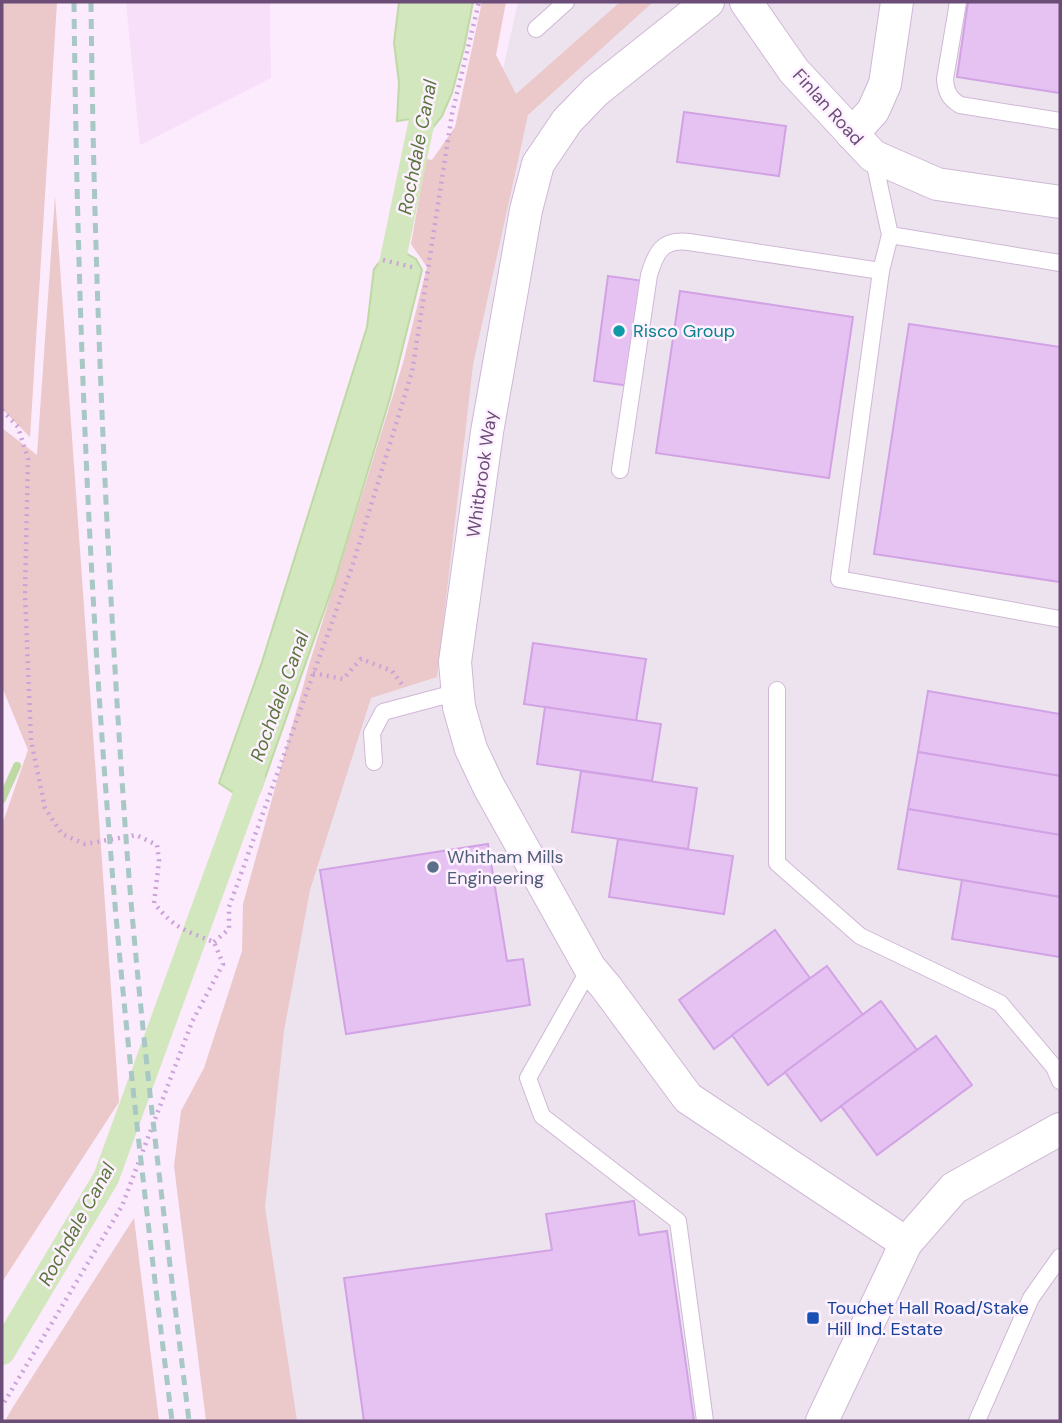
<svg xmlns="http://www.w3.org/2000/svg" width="1062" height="1423" viewBox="0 0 1062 1423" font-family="'DM Sans',sans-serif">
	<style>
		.residential { fill: #f7dff9 }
		.industrial { fill: #ece3ee }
		.green { fill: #ebc8ca }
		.water { fill: #d3e7be; stroke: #bfd9a4; stroke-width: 2 }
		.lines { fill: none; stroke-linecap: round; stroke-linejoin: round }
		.stream { stroke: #bfd9a4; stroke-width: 8 }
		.canal { stroke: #d3e7be; stroke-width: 26 }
		.building { fill: #e5c2f2; stroke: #d2a2e5; stroke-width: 2 }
		.service-casing { stroke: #d0b7d6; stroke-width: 18 }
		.minor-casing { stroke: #d0b7d6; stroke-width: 34 }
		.path { stroke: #caa4d8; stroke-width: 4.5; stroke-dasharray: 2 5; stroke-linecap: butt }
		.service { stroke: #fff; stroke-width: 16 }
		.minor { stroke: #fff; stroke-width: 32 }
		.rail { stroke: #a7c8c4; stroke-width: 5; stroke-dasharray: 10 7; stroke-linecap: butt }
		.culture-dot { fill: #0f9aa8; stroke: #fef1ff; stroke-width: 2.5 }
		.service-dot { fill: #5c6f8a; stroke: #fef1ff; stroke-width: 2.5 }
		.transit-dot { fill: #1a4fb4; stroke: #fef1ff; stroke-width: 2.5 }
		.labels { text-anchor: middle; stroke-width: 5; stroke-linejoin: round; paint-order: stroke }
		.street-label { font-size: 18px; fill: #6b4d78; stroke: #fef1ff }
		.culture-label { font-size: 18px; fill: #0d838f; stroke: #fef1ff; text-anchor: start }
		.service-label { font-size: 18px; fill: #4e5e75; stroke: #fef1ff; text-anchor: start }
		.transit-label { font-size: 18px; fill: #164399; stroke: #fef1ff; text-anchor: start }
		.water-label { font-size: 19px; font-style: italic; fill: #59763c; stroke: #fef1ff }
	</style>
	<rect width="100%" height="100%" fill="#fceafd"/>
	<polygon class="residential" points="126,2 270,2 271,78 140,145"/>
	<polygon class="industrial" points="518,2 1060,2 1060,1421 272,1421 222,1063 381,614"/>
	<g class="green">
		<polygon points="2,2 57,2 30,437 2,409"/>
		<polygon points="482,2 506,2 496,55 516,94 620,2 653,2 528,115 473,365 437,677 371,698 310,890 284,1031 265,1207 297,1421 206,1421 174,1166 181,1111 204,1068 242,951 243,904 309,665 403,363 427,267 411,244 426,159 432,160 455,127"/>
		<polygon points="55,196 119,1102 2,1282 2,825 28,750 2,687 2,428 37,455"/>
		<polygon points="134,1218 159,1421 5,1421 13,1407"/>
	</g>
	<g class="water">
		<polygon points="399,2 473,2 464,48 452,93 442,116 431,130 426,150 408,147 412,126 410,119 397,121 399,82 394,43"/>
		<polygon points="393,246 416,259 422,270 390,398 334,583 260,792 245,814 232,811 235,794 219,783 262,662 367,327 374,269"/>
	</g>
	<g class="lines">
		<polyline class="stream" points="2,799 17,766"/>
		<g class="canal">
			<polyline points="388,283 423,115"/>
			<polyline points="2,1352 106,1178 252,778"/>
		</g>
	</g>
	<g class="building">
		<polygon points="968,2 1060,2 1060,93 957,77"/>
		<polygon points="684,112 786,126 779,176 677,162"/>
		<polygon points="608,276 644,281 630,386 594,381"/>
		<polygon points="680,291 853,317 829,478 656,453"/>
		<polygon points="909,324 1060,347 1060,582 874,554"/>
		<polygon points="533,643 646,659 636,721 524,704"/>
		<polygon points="928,691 1060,714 1060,776 918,752"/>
		<polygon points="545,707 661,724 652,781 537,764"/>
		<polygon points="918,752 1060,776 1060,835 908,809"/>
		<polygon points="581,771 697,788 688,849 572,832"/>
		<polygon points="908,809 1060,835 1060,897 898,869"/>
		<polygon points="618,839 733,856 724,914 609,897"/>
		<polygon points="488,844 507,961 523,959 530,1005 346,1034 320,870"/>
		<polygon points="962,880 1060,897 1060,957 952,939"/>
		<polygon points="775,930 810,978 714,1049 679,1000"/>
		<polygon points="827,966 863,1015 768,1085 732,1035"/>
		<polygon points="881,1001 917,1050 821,1121 785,1072"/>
		<polygon points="936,1036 972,1085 877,1155 841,1106"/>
		<polygon points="634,1201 639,1235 667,1231 694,1421 364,1421 344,1278 552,1250 546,1214"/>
	</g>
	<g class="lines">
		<g class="service-casing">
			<g id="service">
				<path d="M958,2L945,79C946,92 949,98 960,105L1060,121"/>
				<polyline points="536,29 566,2"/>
				<polyline points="873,156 890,235 881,271 839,579 1060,619"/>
				<polyline points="890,235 1060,263"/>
				<path d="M620,470L649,275C656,252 662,239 689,242L881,271"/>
				<polyline points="777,690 777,863 860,936 1000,1003 1054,1067 1060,1081"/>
				<polyline points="374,762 372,733 383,712 458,692"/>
				<polyline points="590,968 528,1078 542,1116 678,1221 705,1421"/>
				<polyline points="977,1421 1031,1298 1060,1257"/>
			</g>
		</g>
		<g class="minor-casing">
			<g id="minor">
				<polyline points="708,2 596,91 567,121 538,164 526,210 487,432 455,662 459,707 471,749 489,787 590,968 606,987 688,1098 906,1243"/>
				<polyline points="746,2 794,71 873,156 937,184 1060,202"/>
				<polyline points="852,134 873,111 885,84 897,2"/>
				<polyline points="822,1421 906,1243 954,1188 1060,1129"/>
			</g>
		</g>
		<g class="path">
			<polyline points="383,260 412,267"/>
			<path d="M2,410L18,427L28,459L25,594L31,740L45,808L62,834L85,844L136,835L157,845L159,861L154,903C175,929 184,930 214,942L223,964L192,1022L122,1206L2,1406"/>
			<polyline points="313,673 343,679 361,659 392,671 404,687"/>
			<polyline points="214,942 229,929 229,907 352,567 412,372 452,114 479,2"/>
		</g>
		<use href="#service" class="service"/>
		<use href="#minor" class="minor"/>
		<g class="rail">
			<path d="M74,2C77,278 87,555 109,831C124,1028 148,1225 172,1421"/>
			<path d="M91,2C94,276 106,550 125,824C139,1023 165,1223 189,1421"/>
		</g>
	</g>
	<circle class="culture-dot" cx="619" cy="331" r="7"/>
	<circle class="service-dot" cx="433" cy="867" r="7"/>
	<rect class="transit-dot" x="806" y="1311" width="14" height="14" rx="3.5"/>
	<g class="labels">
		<g class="street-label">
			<text transform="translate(828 107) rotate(48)" y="6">Finlan Road</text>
			<text transform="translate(482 474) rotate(-82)" y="6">Whitbrook Way</text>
		</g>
		<g class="culture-label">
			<text x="633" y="337">Risco Group</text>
		</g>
		<g class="service-label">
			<text x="447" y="863">Whitham Mills<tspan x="447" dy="21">Engineering</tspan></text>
		</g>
		<g class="transit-label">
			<text x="827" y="1314">Touchet Hall Road/Stake<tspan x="827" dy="21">Hill Ind. Estate</tspan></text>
		</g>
		<g class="water-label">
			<text transform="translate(417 147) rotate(-79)" y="7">Rochdale Canal</text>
			<text transform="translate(279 696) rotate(-70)" y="7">Rochdale Canal</text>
			<text transform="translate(76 1224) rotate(-61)" y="7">Rochdale Canal</text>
		</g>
	</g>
	<rect width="1062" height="1423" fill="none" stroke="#6b4d78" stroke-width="7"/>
</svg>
